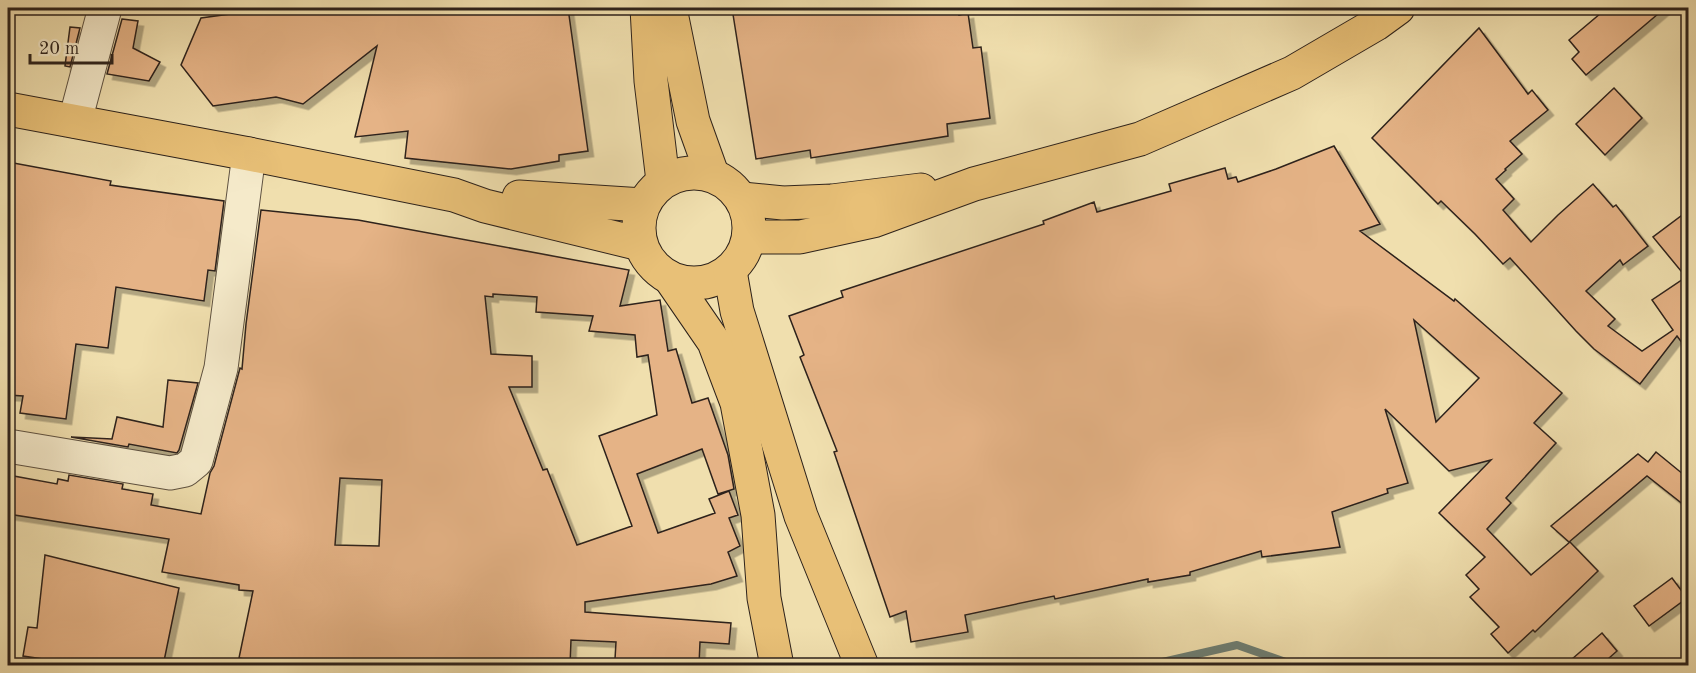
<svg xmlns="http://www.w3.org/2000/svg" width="1696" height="673" viewBox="0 0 1696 673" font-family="'Old Standard TT',serif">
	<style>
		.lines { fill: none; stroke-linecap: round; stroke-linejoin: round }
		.stream { stroke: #6e7e73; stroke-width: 8 }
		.building { fill: #e5b386; stroke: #2d221b; stroke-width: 1.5; fill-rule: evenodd; filter: url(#shadow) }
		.minor-casing { stroke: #5e5140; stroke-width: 35 }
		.major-casing { stroke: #2d221b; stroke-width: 35 }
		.minor { stroke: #f5eaca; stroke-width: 33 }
		.major { stroke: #e8c077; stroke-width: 33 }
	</style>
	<defs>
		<filter id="shadow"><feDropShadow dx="5.5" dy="5.5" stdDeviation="0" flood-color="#0004"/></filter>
	</defs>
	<rect width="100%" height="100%" fill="#f0dfae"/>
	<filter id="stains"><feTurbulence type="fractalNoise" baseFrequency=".00333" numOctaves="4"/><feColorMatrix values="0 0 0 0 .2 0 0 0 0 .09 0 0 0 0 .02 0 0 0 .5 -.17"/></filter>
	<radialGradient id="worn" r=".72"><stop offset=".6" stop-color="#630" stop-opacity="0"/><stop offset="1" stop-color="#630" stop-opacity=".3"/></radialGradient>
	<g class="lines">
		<polyline class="stream" points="1145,666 1237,645 1297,666"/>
	</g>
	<g class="building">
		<polygon points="254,8 568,8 588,151 559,155 559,161 511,169 405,158 408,131 355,137 377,46 303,104 276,97 213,106 181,65 201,18 252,11"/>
		<polygon points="732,8 958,8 959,15 968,13 973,48 981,47 990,118 947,124 948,136 811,158 810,150 756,159"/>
		<polygon points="1607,8 1665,8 1586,75 1572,59 1579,52 1569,40"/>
		<polygon points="122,19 138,21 133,48 160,62 149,81 107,74"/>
		<polygon points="70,27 80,28 70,67 65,66"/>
		<polygon points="1479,28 1528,94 1532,90 1548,110 1510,141 1522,154 1505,169 1506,170 1496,179 1514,199 1503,210 1531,242 1558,215 1593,184 1613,207 1616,205 1648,246 1623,265 1620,260 1586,291 1615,319 1608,326 1642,351 1673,330 1652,300 1686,277 1653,237 1689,210 1689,352 1677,336 1640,384 1594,349 1576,331 1510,258 1503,264 1475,234 1441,201 1438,204 1372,138"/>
		<polygon points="1614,88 1642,118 1605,155 1576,124"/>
		<path d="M1334,146L1380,224L1360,231L1454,301L1455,299L1562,393L1534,423L1556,443L1506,498L1511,503L1487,529L1531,575L1570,542L1598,571L1535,632L1533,630L1508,653L1491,634L1499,627L1470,597L1479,589L1466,575L1485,557L1439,513L1491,460L1449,471L1385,409L1408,483L1387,489L1388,493L1332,512L1340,547L1262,557L1261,551L1190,572V575L1148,582V579L1055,599L1054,596L965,615L968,632L911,642L906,611L890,617L834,452L837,451L800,357L804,355L789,316L843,297L841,291L1044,224L1043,221L1094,202L1097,212L1171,191L1169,184L1225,168L1228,179L1236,177L1238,182L1276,169ZM1414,320L1479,378L1436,422Z"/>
		<polygon points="8,162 111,181 110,185 224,201 215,271 208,270 204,301 116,287 108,348 76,344 66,419 20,413 23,396 8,395"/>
		<path d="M261,210L358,220L629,270L620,306L660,300L668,351L676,349L692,403L708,398L728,455L734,489L718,494L702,449L637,474L658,533L715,513L709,499L729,491L738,515L729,518L740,546L728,552L737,576L711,584L585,602V612L731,623L729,644L700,642L699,665L615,659L616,642L571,640L570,666H320L268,662V664L239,658L253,591L239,590V585L162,572L169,539L8,514V475L57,484L58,479L68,481L69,475L123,484L122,489L153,494L151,505L201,514L210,473L214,466L240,368L242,369L246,324ZM493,294L537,297L536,312L593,316L589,331L635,335L637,357L648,355L657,415L599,436L632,526L577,545L547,469L543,470L509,387H532V356L491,354L485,296L493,297ZM340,478L382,480L379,546L335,545Z"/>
		<polygon points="168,380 198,383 179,450 177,453 129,444 128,447 71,437 112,439 117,417 163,427"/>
		<polygon points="1656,452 1689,479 1689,509 1647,476 1569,542 1551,526 1638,454 1648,462"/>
		<polygon points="45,555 179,588 163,666 63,666 64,662 23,656 28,627 37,628"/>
		<polygon points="1672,578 1687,598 1649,626 1634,606"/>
		<polygon points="1602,633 1617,651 1600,666 1564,666"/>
	</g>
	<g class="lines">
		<g class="minor-casing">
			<g id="minor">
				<polyline points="75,121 105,8"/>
				<polyline points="8,446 170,473 185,470 196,461 221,368 249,154"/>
			</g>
		</g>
		<g class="major-casing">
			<g id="major">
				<polyline points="647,8 651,81 663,181"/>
				<polyline points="670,8 693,121 712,174"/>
				<polyline points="8,109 249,154 454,195 485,206 640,244"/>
				<circle cx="694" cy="228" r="55"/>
				<polyline points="519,197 643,205"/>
				<polyline points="742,199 783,203 832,201 921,190"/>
				<polyline points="750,237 800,237 873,221 974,184 1140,139 1292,73 1376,24 1398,8"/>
				<polyline points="730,271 737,311 801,516 862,666"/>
				<polyline points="670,278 714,342 737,403 758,515 764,598 777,666"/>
			</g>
		</g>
		<use href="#minor" class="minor"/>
		<use href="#major" class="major"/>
	</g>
	<rect width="1696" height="673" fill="none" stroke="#f0dfae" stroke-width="30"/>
	<rect x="9" y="9" width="1678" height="655" fill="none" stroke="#2d221b" stroke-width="3"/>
	<rect x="15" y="15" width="1666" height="643" fill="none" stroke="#2d221b" stroke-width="1.5"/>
	<path d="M30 54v9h82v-9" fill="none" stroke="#2d221b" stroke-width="3"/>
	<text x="39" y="54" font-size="18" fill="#2d221b" stroke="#f5eaca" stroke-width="4.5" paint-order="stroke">20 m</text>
	<rect width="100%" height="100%" filter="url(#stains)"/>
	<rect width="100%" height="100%" fill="url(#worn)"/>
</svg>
